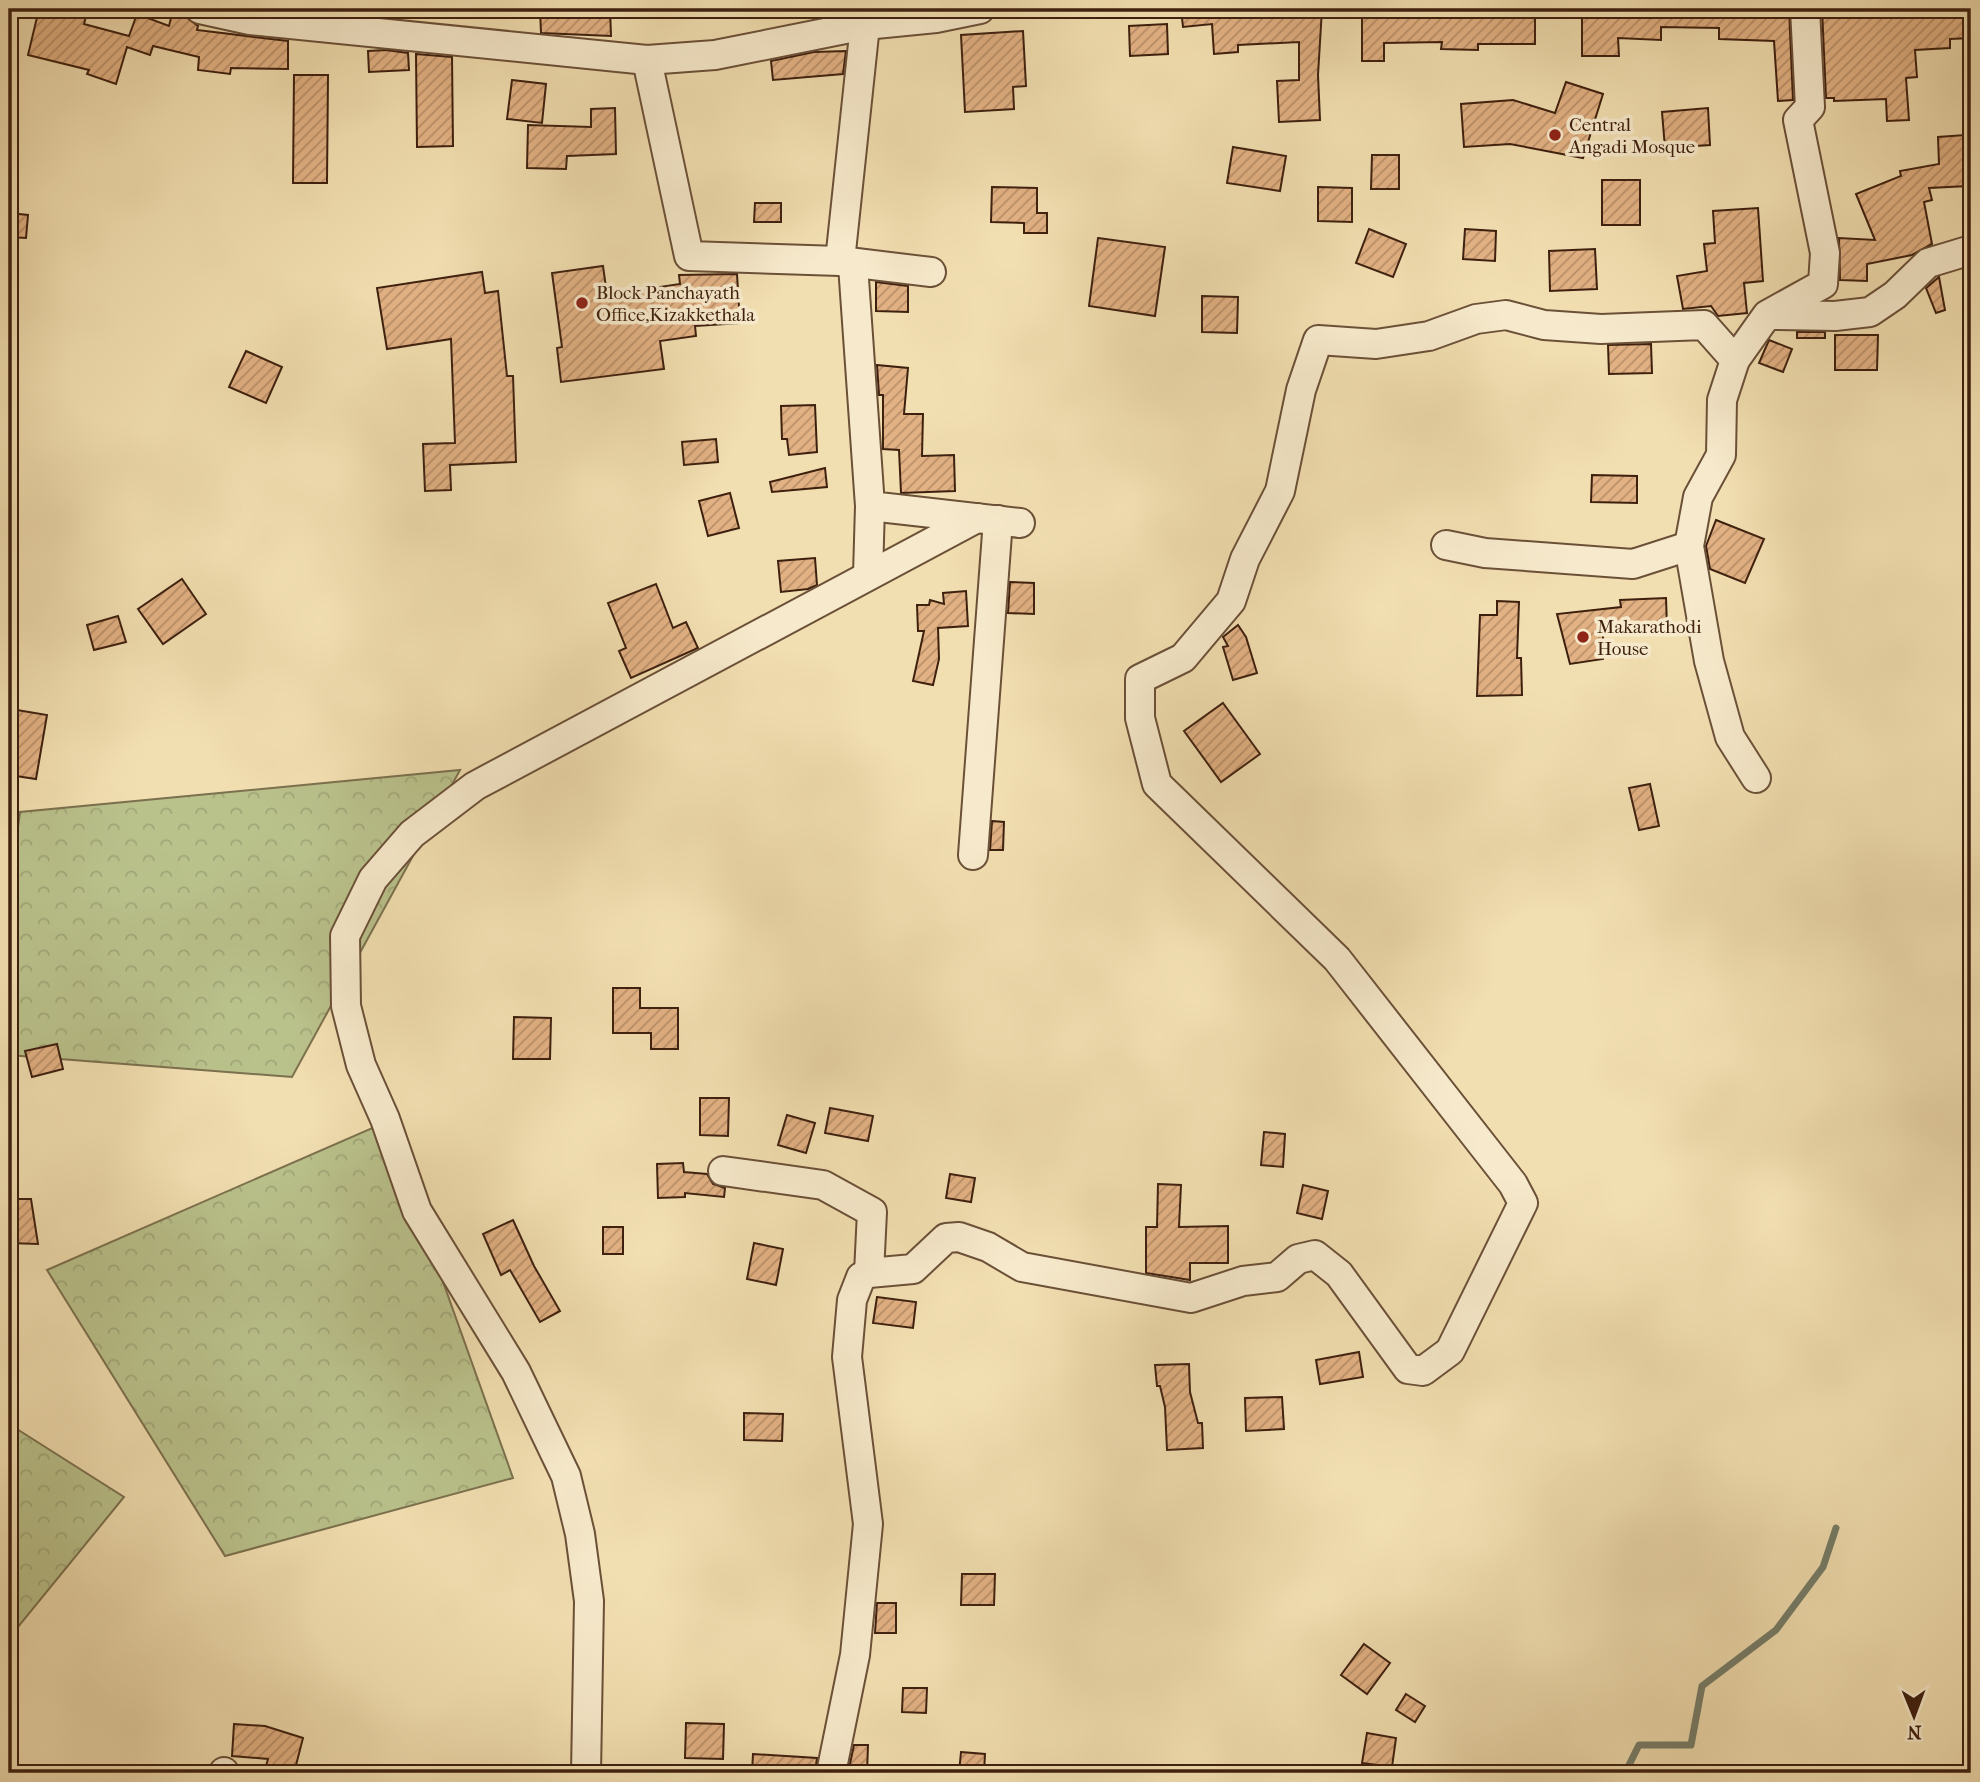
<svg xmlns="http://www.w3.org/2000/svg" width="1980" height="1782" viewBox="0 0 1980 1782" font-family="'IM FELL French Canon',serif">
	<style>
		.forest { fill: url(#forest-crowns); stroke: #7c714e; stroke-width: 2 }
		.lines { fill: none; stroke-linecap: round; stroke-linejoin: round }
		.stream { stroke: #767e6a; stroke-width: 7 }
		.building { fill: url(#building-hatch); stroke: #3e200f; stroke-width: 2 }
		.minor-casing { stroke: #6b5038; stroke-width: 32 }
		.minor { stroke: #f7eacc; stroke-width: 28 }
		.poi-dot { fill: #8f2418; stroke: #f7eacc; stroke-width: 2.5 }
		.labels { text-anchor: middle; stroke-width: 7; stroke-linejoin: round; paint-order: stroke }
		.poi-label { font-size: 19px; fill: #3e200f; stroke: #f7eacc; text-anchor: start }
	</style>
	<defs>
		<pattern id="forest-crowns" width="20" height="18" patternUnits="userSpaceOnUse" patternTransform="scale(1.75)"><rect width="20" height="18" fill="#bac28c"/><path d="M2 6a3 3 0 1 1 6 0M12 15a3 3 0 1 1 6 0" fill="none" stroke="#a1a678"/></pattern>
		<pattern id="building-hatch" width="6" height="6" patternUnits="userSpaceOnUse" patternTransform="scale(1.75)"><rect width="6" height="6" fill="#e3b284"/><path d="M-1 1l2-2M0 6l6-6M5 7l2-2" fill="none" stroke="#b9906a"/></pattern>
	</defs>
	<rect width="100%" height="100%" fill="#f2dfb1"/>
	<filter id="stains"><feTurbulence type="fractalNoise" baseFrequency=".00286" numOctaves="4"/><feColorMatrix values="0 0 0 0 .2 0 0 0 0 .09 0 0 0 0 .02 0 0 0 .5 -.17"/></filter>
	<radialGradient id="worn" r=".72"><stop offset=".6" stop-color="#630" stop-opacity="0"/><stop offset="1" stop-color="#630" stop-opacity=".3"/></radialGradient>
	<g class="forest">
		<polygon points="460,770 292,1077 9,1055 9,892 20,812"/>
		<polygon points="386,1122 513,1478 225,1556 47,1270"/>
		<polygon points="9,1424 124,1497 9,1638"/>
	</g>
	<g class="lines">
		<polyline class="stream" points="1625,1773 1639,1745 1691,1745 1702,1686 1776,1630 1823,1567 1836,1528"/>
	</g>
	<g class="building">
		<polygon points="39,9 88,9 84,24 129,36 137,14 169,26 172,14 186,17 198,26 197,30 288,41 288,69 231,68 230,74 198,70 199,57 153,46 150,55 127,47 116,84 87,74 89,70 28,55"/>
		<polygon points="540,9 610,9 611,36 541,33"/>
		<polygon points="1181,9 1322,9 1318,75 1320,120 1279,122 1277,81 1299,80 1299,42 1238,45 1238,52 1214,54 1212,24 1183,27"/>
		<polygon points="1362,9 1535,9 1535,44 1478,44 1478,50 1441,49 1442,42 1384,43 1384,61 1362,61"/>
		<polygon points="1582,9 1789,9 1793,100 1778,101 1774,41 1719,39 1719,28 1661,27 1661,40 1618,38 1619,56 1582,56"/>
		<polygon points="1822,9 1970,9 1971,38 1950,39 1950,48 1915,50 1917,77 1906,78 1909,120 1887,121 1886,99 1834,101 1834,98 1826,98"/>
		<polygon points="1167,24 1168,54 1130,56 1129,26"/>
		<polygon points="1023,31 1026,86 1013,87 1014,109 965,112 961,35"/>
		<polygon points="386,50 408,53 409,70 369,72 368,51"/>
		<polygon points="846,51 843,74 773,80 771,61 814,52"/>
		<polygon points="416,54 452,57 453,146 417,147"/>
		<polygon points="294,75 328,75 327,183 293,183"/>
		<polygon points="512,80 546,84 542,123 507,119"/>
		<polygon points="1566,82 1603,94 1583,158 1510,144 1464,147 1461,104 1513,100 1555,113"/>
		<polygon points="615,108 616,154 567,156 566,169 527,168 528,125 591,127 591,109"/>
		<polygon points="1708,108 1710,145 1665,148 1662,112"/>
		<polygon points="1965,135 1968,186 1929,188 1932,200 1924,202 1932,244 1912,255 1867,264 1867,281 1840,280 1839,238 1875,240 1856,194 1901,176 1900,171 1939,164 1938,137"/>
		<polygon points="1233,147 1286,156 1280,191 1227,183"/>
		<polygon points="1372,155 1399,155 1399,189 1371,189"/>
		<rect x="1602" y="180" width="38" height="45"/>
		<polygon points="992,187 1037,188 1037,213 1047,213 1047,233 1024,233 1024,223 991,222"/>
		<polygon points="1318,187 1352,188 1352,222 1318,221"/>
		<polygon points="755,203 781,203 781,222 754,222"/>
		<polygon points="1758,208 1763,281 1744,283 1747,313 1718,316 1711,306 1683,309 1677,276 1707,271 1704,244 1715,243 1713,211"/>
		<polygon points="9,213 28,215 26,238 9,237"/>
		<polygon points="1369,229 1406,244 1393,277 1356,263"/>
		<polygon points="1465,229 1496,231 1495,261 1463,259"/>
		<polygon points="1098,238 1165,247 1155,316 1089,306"/>
		<polygon points="1595,249 1597,289 1550,291 1549,251"/>
		<polygon points="603,266 607,295 680,284 679,275 737,274 740,323 695,326 696,336 660,341 664,369 561,382 557,348 562,347 552,273"/>
		<polygon points="482,272 485,293 498,291 507,376 513,376 516,462 450,465 451,490 425,491 423,444 455,443 451,339 387,349 377,288"/>
		<polygon points="1939,277 1945,310 1936,313 1926,288"/>
		<polygon points="876,282 908,286 908,312 876,311"/>
		<polygon points="1202,296 1238,297 1237,333 1202,332"/>
		<rect x="1797" y="332" width="28" height="6"/>
		<polygon points="1835,335 1878,335 1877,370 1835,370"/>
		<polygon points="1769,340 1792,349 1783,372 1759,363"/>
		<polygon points="1651,344 1652,373 1609,374 1608,345"/>
		<polygon points="246,351 282,367 266,403 229,387"/>
		<polygon points="877,365 908,368 904,414 923,414 922,456 954,455 955,491 901,493 899,450 883,449 883,395 879,395"/>
		<polygon points="815,405 817,452 789,455 787,439 782,439 781,406"/>
		<polygon points="716,439 718,462 684,465 682,442"/>
		<polygon points="825,468 827,487 772,492 770,482"/>
		<polygon points="1592,475 1637,476 1637,503 1591,502"/>
		<polygon points="730,493 739,528 708,536 699,501"/>
		<polygon points="1716,520 1764,539 1745,583 1710,569 1706,546"/>
		<polygon points="815,558 817,585 808,589 781,592 778,561"/>
		<polygon points="182,579 206,614 163,644 138,609"/>
		<polygon points="1010,582 1034,583 1034,614 1008,613"/>
		<polygon points="656,584 673,628 686,622 698,648 631,678 619,651 626,648 608,603"/>
		<polygon points="966,591 968,626 938,628 939,659 933,685 913,681 924,631 918,631 917,605 929,605 930,600 944,604 943,593"/>
		<polygon points="1666,598 1667,627 1603,629 1603,659 1570,664 1557,614 1621,607 1620,600"/>
		<polygon points="1497,601 1519,602 1517,658 1521,658 1522,695 1477,696 1480,615 1497,615"/>
		<polygon points="118,616 126,642 94,650 87,625"/>
		<polygon points="1238,625 1246,637 1257,673 1233,680 1223,647 1228,646 1223,637"/>
		<polygon points="1223,703 1260,754 1221,782 1184,731"/>
		<polygon points="11,709 47,715 36,779 9,775"/>
		<polygon points="1650,784 1659,826 1639,830 1629,788"/>
		<polygon points="992,821 1004,822 1003,850 990,850"/>
		<polygon points="613,988 640,988 640,1008 678,1008 678,1049 651,1049 651,1033 613,1033"/>
		<polygon points="514,1017 551,1018 550,1059 513,1059"/>
		<polygon points="57,1044 63,1069 32,1077 25,1051"/>
		<polygon points="700,1098 729,1098 728,1136 700,1135"/>
		<polygon points="830,1108 873,1116 868,1141 825,1133"/>
		<polygon points="787,1115 815,1123 806,1153 778,1145"/>
		<polygon points="1264,1132 1285,1134 1283,1167 1261,1165"/>
		<polygon points="683,1163 684,1172 707,1174 713,1184 725,1188 724,1197 685,1193 685,1197 658,1198 657,1164"/>
		<polygon points="950,1174 975,1178 971,1202 946,1198"/>
		<polygon points="1158,1184 1181,1185 1179,1227 1228,1226 1228,1263 1190,1263 1190,1280 1146,1273 1146,1227 1157,1227"/>
		<polygon points="1303,1185 1328,1191 1322,1219 1297,1213"/>
		<polygon points="9,1199 31,1199 38,1244 9,1243"/>
		<polygon points="513,1220 534,1266 560,1311 540,1322 510,1270 501,1275 483,1234"/>
		<rect x="603" y="1227" width="20" height="27"/>
		<polygon points="754,1243 783,1249 776,1285 747,1279"/>
		<polygon points="877,1297 916,1302 913,1328 873,1323"/>
		<polygon points="1359,1352 1363,1377 1320,1384 1316,1360"/>
		<polygon points="1189,1364 1190,1392 1198,1423 1202,1423 1203,1448 1167,1450 1165,1407 1160,1386 1157,1386 1155,1365"/>
		<polygon points="1282,1397 1284,1429 1246,1431 1245,1398"/>
		<polygon points="744,1413 783,1414 782,1441 744,1440"/>
		<polygon points="962,1574 995,1574 994,1605 961,1605"/>
		<polygon points="877,1603 896,1603 896,1633 875,1633"/>
		<polygon points="1364,1644 1390,1663 1367,1694 1341,1675"/>
		<polygon points="903,1688 927,1688 926,1713 902,1712"/>
		<polygon points="1406,1694 1425,1706 1415,1722 1396,1710"/>
		<polygon points="686,1723 724,1724 723,1759 685,1758"/>
		<polygon points="234,1724 265,1726 303,1738 294,1773 264,1773 268,1759 232,1756"/>
		<polygon points="1367,1733 1396,1738 1392,1767 1362,1763"/>
		<polygon points="854,1745 868,1745 867,1773 848,1773"/>
		<polygon points="961,1752 985,1754 984,1773 959,1773"/>
		<polygon points="753,1754 817,1758 815,1773 752,1773"/>
	</g>
	<g class="lines">
		<g class="minor-casing">
			<g id="minor">
				<polyline points="200,9 250,20 647,60 715,55 865,25 936,18 980,9"/>
				<polyline points="647,60 689,256 840,261 931,272"/>
				<polyline points="840,261 865,25"/>
				<polyline points="853,265 870,506 1020,523"/>
				<polyline points="1774,315 1835,316 1870,312 1895,295 1928,263 1971,250"/>
				<polyline points="1446,545 1485,553 1633,564 1689,546"/>
				<polyline points="868,575 870,506"/>
				<polyline points="1756,778 1730,737 1709,661 1689,546 1698,497 1721,455 1722,400 1735,360 1767,315 1823,284 1825,253 1798,120 1810,107 1805,9"/>
				<polyline points="973,855 998,520"/>
				<polyline points="723,1171 823,1185 872,1212 869,1273"/>
				<polyline points="224,1773 224,1772"/>
				<polyline points="586,1773 589,1601 580,1534 566,1476 516,1372 417,1211 385,1119 361,1065 346,1006 345,936 373,879 412,834 475,786 977,518"/>
				<polyline points="831,1773 855,1655 868,1524 847,1357 852,1300 861,1277 869,1273 913,1269 946,1238 959,1237 988,1247 1022,1267 1191,1298 1243,1281 1277,1277 1298,1259 1315,1255 1339,1274 1408,1369 1423,1371 1450,1351 1523,1203 1513,1184 1337,959 1157,784 1140,718 1140,679 1183,658 1231,601 1245,559 1280,491 1301,390 1318,340 1376,344 1429,336 1476,319 1506,315 1544,325 1601,329 1704,325 1735,360"/>
			</g>
		</g>
		<use href="#minor" class="minor"/>
	</g>
	<g class="poi-dot">
		<circle cx="1555" cy="135" r="7"/>
		<circle cx="582" cy="303" r="7"/>
		<circle cx="1583" cy="637" r="7"/>
	</g>
	<g class="labels">
		<g class="poi-label">
			<text x="1569" y="131">Central<tspan x="1569" dy="22">Angadi Mosque</tspan></text>
			<text x="596" y="299">Block Panchayath<tspan x="596" dy="22">Office,Kizakkethala</tspan></text>
			<text x="1597" y="633">Makarathodi<tspan x="1597" dy="22">House</tspan></text>
		</g>
	</g>
	<rect width="1980" height="1782" fill="none" stroke="#f2dfb1" stroke-width="35"/>
	<rect x="10" y="10" width="1959" height="1761" fill="none" stroke="#3e200f" stroke-width="3.5"/>
	<rect x="18" y="18" width="1945" height="1747" fill="none" stroke="#3e200f" stroke-width="2"/>
	<g transform="translate(1914 1716) rotate(179)" stroke="#f7eacc" stroke-width="5" paint-order="stroke">
	<path d="M0-5L12 26L0 18L-12 26Z" fill="#3e200f"/>
	<text y="-10" font-size="19" font-weight="bold" text-anchor="middle" fill="#3e200f">N</text>
	</g>
	<rect width="100%" height="100%" filter="url(#stains)"/>
	<rect width="100%" height="100%" fill="url(#worn)"/>
</svg>
